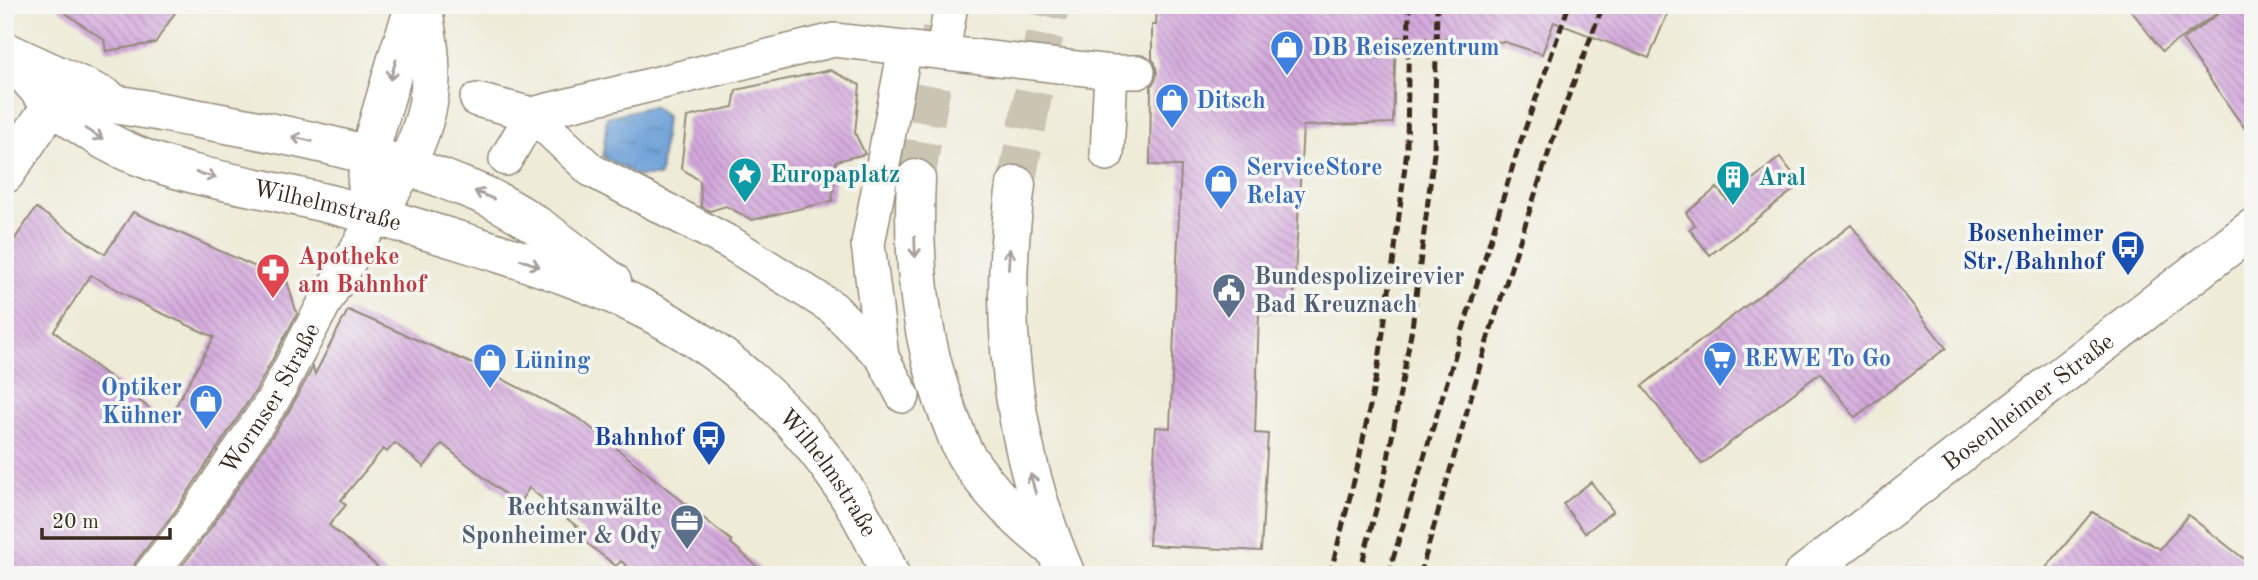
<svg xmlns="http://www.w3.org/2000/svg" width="2258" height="580" viewBox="0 0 2258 580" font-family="'Old Standard TT',serif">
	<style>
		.water { fill: url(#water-ripples); stroke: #52647a; stroke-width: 2 }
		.building { fill: url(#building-back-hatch); fill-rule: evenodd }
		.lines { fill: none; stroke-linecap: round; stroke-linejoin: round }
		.minor-tunnel { stroke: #cac4b2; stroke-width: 38; stroke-dasharray: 38 19; stroke-linecap: butt }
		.pedestrian-casing { stroke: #948a7a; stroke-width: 36 }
		.minor-casing { stroke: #948a7a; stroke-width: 41 }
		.tertiary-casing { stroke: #948a7a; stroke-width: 41 }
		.secondary-casing { stroke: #948a7a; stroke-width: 41 }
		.primary-casing { stroke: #948a7a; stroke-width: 41 }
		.pedestrian { stroke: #fff; stroke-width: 33 }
		.minor { stroke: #fff; stroke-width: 38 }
		.tertiary { stroke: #fff; stroke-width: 38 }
		.secondary { stroke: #fff; stroke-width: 38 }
		.primary { stroke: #fff; stroke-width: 38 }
		.rail { stroke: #3b2a1e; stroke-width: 5; stroke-dasharray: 10 5; stroke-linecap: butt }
		.oneway { stroke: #a79f9a }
		.labels { text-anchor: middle; stroke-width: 7; stroke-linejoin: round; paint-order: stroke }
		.shop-label { font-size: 24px; font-weight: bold; fill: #366cbe; stroke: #f6f6f2; text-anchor: start }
		.culture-label { font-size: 24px; font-weight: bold; fill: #0d838f; stroke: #f6f6f2; text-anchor: start }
		.street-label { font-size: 24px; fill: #3b2a1e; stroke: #f6f6f2 }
		.transit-label { font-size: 24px; font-weight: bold; fill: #164399; stroke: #f6f6f2; text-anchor: end }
		.health-label { font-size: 24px; font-weight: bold; fill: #be3a42; stroke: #f6f6f2; text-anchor: start }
		.service-label { font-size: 24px; font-weight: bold; fill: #4e5e75; stroke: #f6f6f2; text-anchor: start }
	</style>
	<defs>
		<pattern id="water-ripples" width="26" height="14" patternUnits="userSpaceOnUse" patternTransform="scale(1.75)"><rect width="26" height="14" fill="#6a9fd7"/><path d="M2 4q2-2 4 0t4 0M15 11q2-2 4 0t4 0" fill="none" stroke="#5882ae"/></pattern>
		<pattern id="building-back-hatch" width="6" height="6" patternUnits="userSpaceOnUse" patternTransform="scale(1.75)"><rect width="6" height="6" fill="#d4a9dd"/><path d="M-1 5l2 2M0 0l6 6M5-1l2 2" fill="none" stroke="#ad8ab3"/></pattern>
	</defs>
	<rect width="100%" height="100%" fill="#f6f6f2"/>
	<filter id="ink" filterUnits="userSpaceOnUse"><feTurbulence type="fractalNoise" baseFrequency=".0143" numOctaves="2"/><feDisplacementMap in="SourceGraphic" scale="14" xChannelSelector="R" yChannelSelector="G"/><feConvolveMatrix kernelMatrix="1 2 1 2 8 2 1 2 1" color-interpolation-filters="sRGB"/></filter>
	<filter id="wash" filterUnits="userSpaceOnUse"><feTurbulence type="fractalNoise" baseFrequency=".00686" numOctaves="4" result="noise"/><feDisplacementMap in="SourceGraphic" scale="28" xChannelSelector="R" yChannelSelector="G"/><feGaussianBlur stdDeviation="1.57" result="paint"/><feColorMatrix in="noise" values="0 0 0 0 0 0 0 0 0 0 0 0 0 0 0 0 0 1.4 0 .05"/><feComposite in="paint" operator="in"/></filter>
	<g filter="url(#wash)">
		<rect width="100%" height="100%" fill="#eeebd7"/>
		<polygon class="water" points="652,106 666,116 660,176 637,176 603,157 607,117"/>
		<g id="blocks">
			<g class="building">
				<polygon points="54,5 180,5 155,43 106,51 104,40"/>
				<polygon points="1157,5 1671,5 1649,58 1554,22 1542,54 1505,42 1396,37 1393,123 1303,126 1293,314 1259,313 1255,433 1268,434 1261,551 1149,545 1156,427 1170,428 1181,166 1150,165 1151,86 1155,81 1157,73 1155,63 1152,59 1152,25 1156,25"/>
				<polygon points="2127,5 2229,5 2162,51"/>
				<polygon points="2231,5 2253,5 2253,140 2182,40"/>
				<polygon points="830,70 860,85 855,133 865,154 836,161 832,201 752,220 726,206 710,211 701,206 700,181 681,168 687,117 733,107 736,90"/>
				<polygon points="1780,157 1801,184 1710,255 1689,229 1695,225 1686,213 1717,188 1727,200"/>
				<path d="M36,208L105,254L133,212L287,281L297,314L256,390L176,510L135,563L131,575H5V253ZM91,275L146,306L214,337L167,422L90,362L54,331Z"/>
				<polygon points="1851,225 1946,348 1855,417 1820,373 1702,464 1642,386"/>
				<polygon points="348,310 475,365 580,419 732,541 731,543 766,575 638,575 621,561 616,566 580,538 585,533 529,488 518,505 442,444 424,467 395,443 387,452 383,449 341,500 346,505 329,525 387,575 175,575 208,532 289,411 313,367 315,374"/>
				<polygon points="1591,482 1613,511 1585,533 1563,504"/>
				<polygon points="2092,512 2160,549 2188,515 2253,566 2253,575 2040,575"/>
			</g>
		</g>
	</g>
	<g filter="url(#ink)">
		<use href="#blocks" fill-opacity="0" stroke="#948a7a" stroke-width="2"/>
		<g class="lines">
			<g class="minor-tunnel">
				<polyline points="916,179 943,18"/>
				<polyline points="1016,185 1050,5"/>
			</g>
			<g class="pedestrian-casing">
				<g id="pedestrian">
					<polyline points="943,52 951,5"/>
					<polyline points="477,100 532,114 591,170 732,244 833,308 882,357 903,396"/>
					<polyline points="1107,154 1111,72 1138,72"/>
					<polyline points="506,159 532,114 834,40 1111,72"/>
					<polyline points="882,357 868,244 905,48"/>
					<path id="s1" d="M150,575L192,521L273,400L324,304L376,216"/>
				</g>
			</g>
			<g class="minor-casing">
				<g id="minor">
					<path d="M916,179C912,261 920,344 951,421C956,433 960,446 966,456C991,494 1019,521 1054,549"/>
					<path d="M1016,185C997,319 1012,451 1066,575"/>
				</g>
			</g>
			<g class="tertiary-casing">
				<g id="tertiary">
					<path d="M376,216C400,177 427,134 430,87C432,59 427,32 422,5"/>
					<polyline points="376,216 370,199 367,182 369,154 399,52 415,5"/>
				</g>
			</g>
			<g class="secondary-casing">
				<g id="secondary">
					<polyline points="5,51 107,98"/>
					<path id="s2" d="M52,105C79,125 106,144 138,156C192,178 255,186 312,200C366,212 418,228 470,244C530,263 592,282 648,311C759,368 842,461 890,575"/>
					<path d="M52,105C98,97 147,110 194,118C277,133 361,149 441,178C457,185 474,190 490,198C535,220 573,252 612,282"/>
					<path id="s3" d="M1803,575L2253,228"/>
				</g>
			</g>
			<g class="primary-casing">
				<polyline id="primary" points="5,51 52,105 5,174"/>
			</g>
			<use href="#pedestrian" class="pedestrian"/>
			<use href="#minor" class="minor"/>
			<use href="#tertiary" class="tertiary"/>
			<use href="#secondary" class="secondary"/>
			<use href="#primary" class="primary"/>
			<g class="rail">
				<polyline points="1330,575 1357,469 1378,367 1394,257 1407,149 1409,5"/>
				<polyline points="1359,575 1385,475 1412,328 1434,153 1437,5"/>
				<polyline points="1388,575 1518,149 1569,5"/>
				<polyline points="1420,575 1488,338 1558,124 1603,5"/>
			</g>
		</g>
		<defs><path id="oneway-shaft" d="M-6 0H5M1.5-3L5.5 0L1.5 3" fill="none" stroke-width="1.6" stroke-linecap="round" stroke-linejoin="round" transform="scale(1.75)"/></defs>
		<g class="oneway">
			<use href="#oneway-shaft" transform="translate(393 70) rotate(107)"/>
			<use href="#oneway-shaft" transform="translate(94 134) rotate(31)"/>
			<use href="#oneway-shaft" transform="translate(302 139) rotate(-167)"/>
			<use href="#oneway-shaft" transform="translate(206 175) rotate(14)"/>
			<use href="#oneway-shaft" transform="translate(484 195) rotate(-157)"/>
			<use href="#oneway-shaft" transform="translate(915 247) rotate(88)"/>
			<use href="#oneway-shaft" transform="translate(1009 259) rotate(-87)"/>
			<use href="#oneway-shaft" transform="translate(530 263) rotate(20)"/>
			<use href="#oneway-shaft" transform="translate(1033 484) rotate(-105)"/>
		</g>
	</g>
	<defs>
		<g id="shop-pin" transform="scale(1.75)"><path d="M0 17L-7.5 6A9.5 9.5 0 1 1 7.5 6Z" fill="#3f7fe0" stroke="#f6f6f2"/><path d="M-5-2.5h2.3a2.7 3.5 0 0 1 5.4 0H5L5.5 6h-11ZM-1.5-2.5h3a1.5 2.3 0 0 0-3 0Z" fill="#fff"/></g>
		<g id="sight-pin" transform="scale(1.75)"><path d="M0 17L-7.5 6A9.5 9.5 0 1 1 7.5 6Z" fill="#0f9aa8" stroke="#f6f6f2"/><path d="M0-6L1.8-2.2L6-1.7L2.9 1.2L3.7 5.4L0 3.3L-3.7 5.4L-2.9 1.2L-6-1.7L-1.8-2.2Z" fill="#fff"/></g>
		<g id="building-pin" transform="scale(1.75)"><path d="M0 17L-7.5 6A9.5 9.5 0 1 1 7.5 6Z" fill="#0f9aa8" stroke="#f6f6f2"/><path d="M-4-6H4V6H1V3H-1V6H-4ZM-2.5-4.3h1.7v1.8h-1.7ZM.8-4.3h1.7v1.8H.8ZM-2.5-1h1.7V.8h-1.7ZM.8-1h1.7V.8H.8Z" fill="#fff"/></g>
		<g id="bus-pin" transform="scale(1.75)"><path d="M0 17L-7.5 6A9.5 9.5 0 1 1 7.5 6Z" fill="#1a4fb4" stroke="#f6f6f2"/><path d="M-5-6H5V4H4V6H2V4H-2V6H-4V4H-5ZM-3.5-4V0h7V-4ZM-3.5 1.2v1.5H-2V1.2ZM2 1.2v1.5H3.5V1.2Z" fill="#fff"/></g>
		<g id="pharmacy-pin" transform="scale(1.75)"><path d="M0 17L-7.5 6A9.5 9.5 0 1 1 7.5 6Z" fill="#e0444e" stroke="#f6f6f2"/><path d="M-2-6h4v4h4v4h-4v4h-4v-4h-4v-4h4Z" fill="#fff"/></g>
		<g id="civic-pin" transform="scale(1.75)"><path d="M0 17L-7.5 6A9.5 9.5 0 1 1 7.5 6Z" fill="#5c6f8a" stroke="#f6f6f2"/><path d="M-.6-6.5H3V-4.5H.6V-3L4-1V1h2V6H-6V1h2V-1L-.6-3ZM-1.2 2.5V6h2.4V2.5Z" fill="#fff"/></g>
		<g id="supermarket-pin" transform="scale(1.75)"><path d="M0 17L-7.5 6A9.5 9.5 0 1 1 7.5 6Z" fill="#3f7fe0" stroke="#f6f6f2"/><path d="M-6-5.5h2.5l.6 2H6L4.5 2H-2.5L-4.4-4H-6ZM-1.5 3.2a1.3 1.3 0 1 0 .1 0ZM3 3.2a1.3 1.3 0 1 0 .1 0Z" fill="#fff"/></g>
		<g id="office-pin" transform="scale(1.75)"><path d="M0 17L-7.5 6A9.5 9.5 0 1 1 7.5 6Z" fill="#5c6f8a" stroke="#f6f6f2"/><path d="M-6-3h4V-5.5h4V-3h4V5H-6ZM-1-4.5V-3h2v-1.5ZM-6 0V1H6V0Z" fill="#fff"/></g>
	</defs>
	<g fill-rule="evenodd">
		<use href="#shop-pin" x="1287" y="47"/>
		<use href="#shop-pin" x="1172" y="100"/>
		<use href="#sight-pin" x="745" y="174"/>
		<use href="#building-pin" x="1733" y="177"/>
		<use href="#shop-pin" x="1221" y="181"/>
		<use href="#bus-pin" x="2128" y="247"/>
		<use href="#pharmacy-pin" x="273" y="270"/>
		<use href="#civic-pin" x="1229" y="290"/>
		<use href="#supermarket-pin" x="1720" y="358"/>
		<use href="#shop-pin" x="490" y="360"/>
		<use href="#shop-pin" x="206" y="401"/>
		<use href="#bus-pin" x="709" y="437"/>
		<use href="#office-pin" x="687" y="521"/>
	</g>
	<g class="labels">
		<g class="shop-label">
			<text x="1312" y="55">DB Reisezentrum</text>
			<text x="1196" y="108">Ditsch</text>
			<text x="1246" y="175">ServiceStore<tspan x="1246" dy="28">Relay</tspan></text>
			<text x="1744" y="366">REWE To Go</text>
			<text x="514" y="368">Lüning</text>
			<text x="182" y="395" text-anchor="end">Optiker<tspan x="182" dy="28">Kühner</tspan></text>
		</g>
		<g class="culture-label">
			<text x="770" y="182">Europaplatz</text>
			<text x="1758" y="185">Aral</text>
		</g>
		<g class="street-label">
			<text dy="8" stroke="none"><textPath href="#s2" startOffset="296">Wilhelmstraße</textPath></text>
			<text dy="8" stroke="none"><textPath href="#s1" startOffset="214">Wormser Straße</textPath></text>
			<text dy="8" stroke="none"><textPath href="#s3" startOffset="284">Bosenheimer Straße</textPath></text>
			<text dy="8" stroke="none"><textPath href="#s2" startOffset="880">Wilhelmstraße</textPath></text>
		</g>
		<g class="transit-label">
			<text x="2104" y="241">Bosenheimer<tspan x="2104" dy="28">Str./Bahnhof</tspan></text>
			<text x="684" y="445">Bahnhof</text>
		</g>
		<g class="health-label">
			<text x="298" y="264">Apotheke<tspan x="298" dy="28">am Bahnhof</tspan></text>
		</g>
		<g class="service-label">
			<text x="1254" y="284">Bundespolizeirevier<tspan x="1254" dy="28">Bad Kreuznach</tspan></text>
			<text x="662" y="515" text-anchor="end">Rechtsanwälte<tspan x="662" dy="28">Sponheimer &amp; Ody</tspan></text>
		</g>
	</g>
	<rect width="2258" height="580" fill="none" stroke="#f6f6f2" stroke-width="28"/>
	<path d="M42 528v10h128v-10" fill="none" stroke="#3b2a1e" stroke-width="3.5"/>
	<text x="52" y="528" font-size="21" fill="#3b2a1e" stroke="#f6f6f2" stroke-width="5" paint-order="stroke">20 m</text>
</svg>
